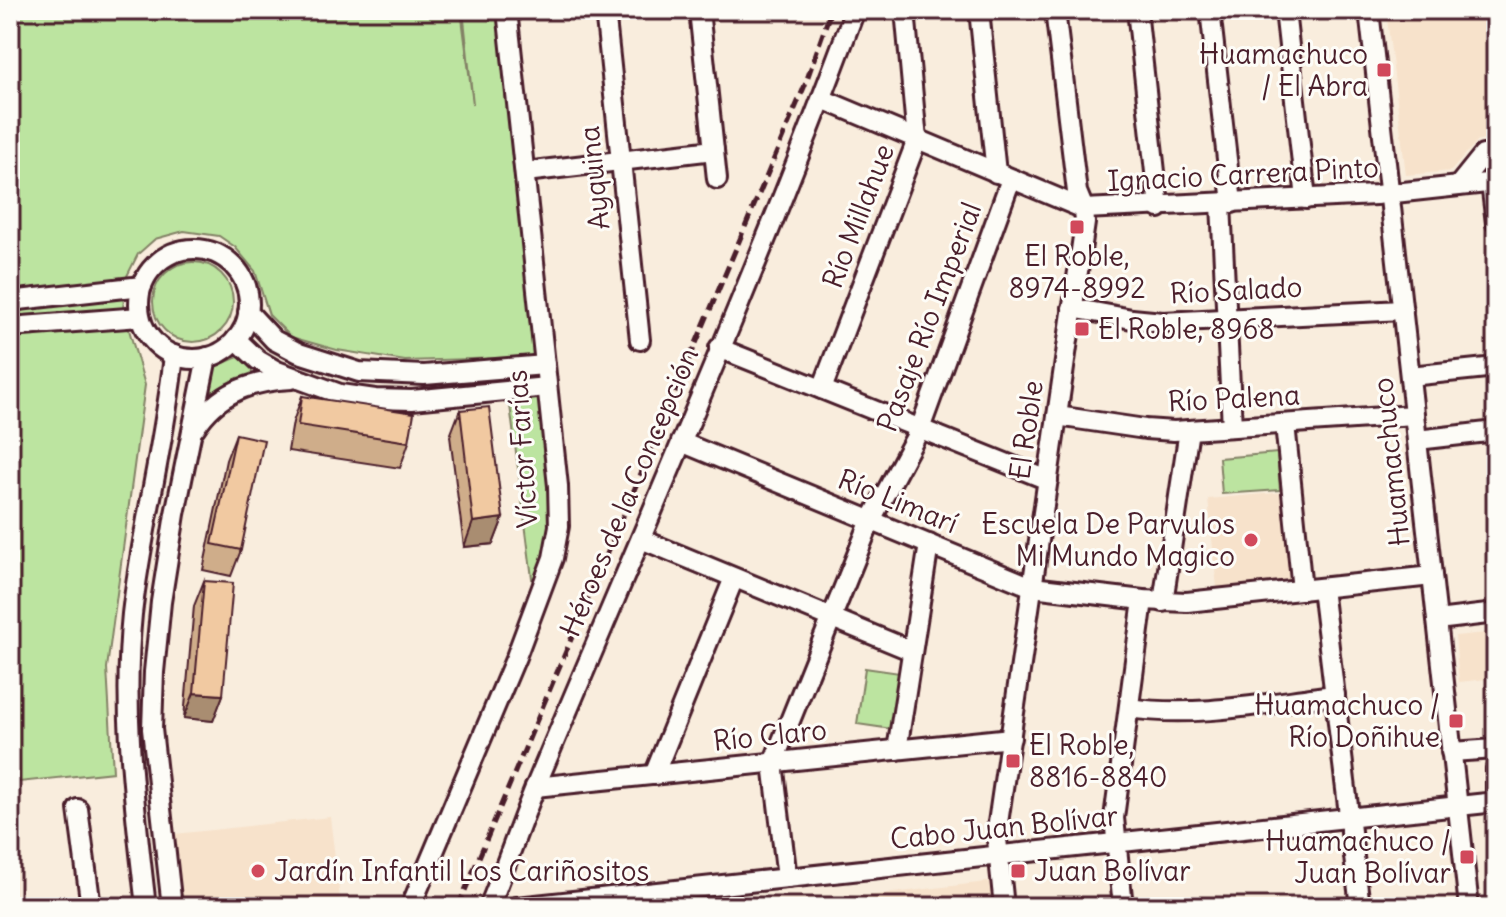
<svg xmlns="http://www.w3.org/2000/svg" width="1506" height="917" viewBox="0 0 1506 917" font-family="Delius,sans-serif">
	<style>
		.built { fill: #f7e2cb }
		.green { fill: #bce4a0; stroke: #838266; stroke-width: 2 }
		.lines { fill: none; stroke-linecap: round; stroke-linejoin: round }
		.minor-casing { stroke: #4a1f2b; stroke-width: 24 }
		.minor { stroke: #fdfcf7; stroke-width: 18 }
		.rail { stroke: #4a1f2b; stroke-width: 5; stroke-dasharray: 12 6; stroke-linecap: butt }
		.wall { fill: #cfad8a; stroke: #4a1f2b; stroke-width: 2 }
		.shaded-wall { fill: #a98d71; stroke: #4a1f2b; stroke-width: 2 }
		.building { fill: #f1c9a1; stroke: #4a1f2b; stroke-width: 2 }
		.poi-dot { fill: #d1495b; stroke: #fdfcf7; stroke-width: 3 }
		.labels { text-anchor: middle; stroke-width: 6; stroke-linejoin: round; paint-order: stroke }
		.poi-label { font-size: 28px; fill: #4a1f2b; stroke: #fdfcf7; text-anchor: end }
		.street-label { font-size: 28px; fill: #4a1f2b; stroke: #fdfcf7 }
	</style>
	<rect width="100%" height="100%" fill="#f9eddd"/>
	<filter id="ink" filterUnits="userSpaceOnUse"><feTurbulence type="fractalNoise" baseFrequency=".0125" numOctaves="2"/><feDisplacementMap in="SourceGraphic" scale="16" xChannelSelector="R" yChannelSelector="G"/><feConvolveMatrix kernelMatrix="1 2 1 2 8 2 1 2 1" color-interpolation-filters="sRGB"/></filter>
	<g filter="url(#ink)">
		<g class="built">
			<polygon points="1386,10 1496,10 1496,138 1478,140 1451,171 1406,175"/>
			<polygon points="1286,492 1295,580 1217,588 1208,499"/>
			<polygon points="1496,632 1496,678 1459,682 1455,636"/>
			<polygon points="330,817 341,907 184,907 175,834"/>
			<polygon points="995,881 996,907 773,907"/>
		</g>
		<g class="green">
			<polygon points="10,10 461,10 473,104 463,10 497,10 552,508 551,543 533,586 504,358 405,361 337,350 291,337 269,315 255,271 235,247 219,236 184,231 155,239 138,254 126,278 123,309 145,385 107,668 113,772 10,783"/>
			<circle cx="193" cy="302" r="40"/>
			<polygon points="238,357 253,367 251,374 217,391 207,391 214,367"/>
			<polygon points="1277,453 1280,490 1222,494 1219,458"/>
			<polygon points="865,668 900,673 892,729 857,724"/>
		</g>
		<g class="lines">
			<g class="minor-casing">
				<g id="minor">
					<polyline points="605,10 640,340"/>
					<polyline points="699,10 717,179"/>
					<polyline points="979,10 996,173"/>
					<polyline points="1137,10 1159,208"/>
					<polyline points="1210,10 1232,203"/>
					<polyline points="1285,10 1306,199"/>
					<polyline points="1369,10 1469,907"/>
					<polyline points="822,99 1084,209 1376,195 1496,182"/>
					<polyline points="525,172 714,150"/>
					<polyline points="1491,183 1496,223"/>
					<polyline points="1458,186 1483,155 1496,154"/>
					<polyline points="1221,204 1232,427"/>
					<circle cx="194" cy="304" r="55"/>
					<polyline points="10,301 142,286"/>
					<polyline points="1072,308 1132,319 1163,322 1403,310"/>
					<polyline points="248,312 274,340 299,353 359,372 424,375 545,365"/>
					<polyline points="10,327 140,317"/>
					<polyline points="236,339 258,360 277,371 340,394 375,399 412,400 547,387"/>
					<polyline points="719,348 1048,480"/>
					<polyline points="1410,376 1496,367"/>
					<polyline points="822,389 917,140 905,10"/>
					<polyline points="1057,416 1145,429 1174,431 1414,415"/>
					<polyline points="1285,424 1302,590"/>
					<path d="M195,428C218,392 251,381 292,379"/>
					<polyline points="1417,440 1496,431"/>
					<polyline points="681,442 1032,587 1143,600 1187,602 1432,576"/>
					<polyline points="641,539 912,651"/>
					<polyline points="1322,588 1360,907"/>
					<polyline points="1163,602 1189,430"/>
					<polyline points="1437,620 1496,613"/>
					<path d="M1129,708C1197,718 1267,703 1335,695"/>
					<polyline points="897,750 929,544"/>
					<polyline points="1451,752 1496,749"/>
					<polyline points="654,775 734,578"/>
					<polyline points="535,787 1011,738"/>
					<polyline points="1496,802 1496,769"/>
					<polyline points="78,809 91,907"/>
					<polyline points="787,878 773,763 871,520 920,429 1011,179"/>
					<path d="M146,907C135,808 122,714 132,614C142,527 165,442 174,355"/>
					<polyline points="172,907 152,729 154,672 161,602 175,514 207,357"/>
					<polyline points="413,907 413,901 516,657 553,558 559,526 558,486 507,10"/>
					<path d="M489,907C506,866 520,824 537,783C645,526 758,271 855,10"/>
					<polyline points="517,907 1496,802"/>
					<polyline points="1004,907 997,839 998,823 1085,223 1084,209 1077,192 1055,10"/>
					<polyline points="1123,907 1114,818 1143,600"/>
				</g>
			</g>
			<use href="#minor" class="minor"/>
			<polyline class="rail" points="458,907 805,85 831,10"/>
		</g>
		<g class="wall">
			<polygon points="302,396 409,442 400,468 288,451 293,422"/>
			<polygon points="460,410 503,518 493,544 464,547 450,436"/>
			<polygon points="236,434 241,550 231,576 203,570 226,460"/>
			<polygon points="204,581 223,695 213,721 184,718 194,606"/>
		</g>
		<g class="shaded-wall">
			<polygon points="503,518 493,544 464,547 473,522"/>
			<polygon points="194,693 223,695 213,721 184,718"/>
		</g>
		<g class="building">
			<polygon points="302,396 414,413 409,442 298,425"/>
			<polygon points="489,407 503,518 473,522 460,410"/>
			<polygon points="236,434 264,440 241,550 212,544"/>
			<polygon points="204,581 233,583 223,695 194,693"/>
			<polygon points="733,900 763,905 763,907 732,907"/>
		</g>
	</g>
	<g class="poi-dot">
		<rect x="1376" y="62" width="16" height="16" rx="4"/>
		<rect x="1069" y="219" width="16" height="16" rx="4"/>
		<rect x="1074" y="321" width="16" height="16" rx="4"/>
		<circle cx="1251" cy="540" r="8"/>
		<rect x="1448" y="713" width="16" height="16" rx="4"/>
		<rect x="1005" y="753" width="16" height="16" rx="4"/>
		<rect x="1459" y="849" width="16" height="16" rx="4"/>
		<circle cx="258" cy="871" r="8"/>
		<rect x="1010" y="863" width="16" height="16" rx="4"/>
	</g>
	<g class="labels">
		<g class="poi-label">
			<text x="1368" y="64">Huamachuco<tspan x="1368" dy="32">/ El Abra</tspan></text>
			<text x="1077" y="266" text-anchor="middle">El Roble,<tspan x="1077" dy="32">8974-8992</tspan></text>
			<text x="1098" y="339" text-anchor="start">El Roble, 8968</text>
			<text x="1235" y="534">Escuela De Parvulos<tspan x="1235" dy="32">Mi Mundo Magico</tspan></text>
			<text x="1440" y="715">Huamachuco /<tspan x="1440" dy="32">Río Doñihue</tspan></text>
			<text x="1029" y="755" text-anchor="start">El Roble,<tspan x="1029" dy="32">8816-8840</tspan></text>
			<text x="1451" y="851">Huamachuco /<tspan x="1451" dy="32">Juan Bolívar</tspan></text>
			<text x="274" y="881" text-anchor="start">Jardín Infantil Los Cariñositos</text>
			<text x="1034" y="881" text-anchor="start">Juan Bolívar</text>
		</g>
		<g class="street-label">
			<text transform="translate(1243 174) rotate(-3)" y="10">Ignacio Carrera Pinto</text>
			<text transform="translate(594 178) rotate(-96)" y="10">Ayquina</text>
			<text transform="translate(858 216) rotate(-69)" y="10">Río Millahue</text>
			<text transform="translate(1236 290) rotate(-3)" y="10">Río Salado</text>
			<text transform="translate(929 317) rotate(-69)" y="10">Pasaje Río Imperial</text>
			<text transform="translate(1234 398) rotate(-3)" y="10">Río Palena</text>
			<text transform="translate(1026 430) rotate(-82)" y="10">El Roble</text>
			<text transform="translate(522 449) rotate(-94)" y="10">Víctor Farías</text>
			<text transform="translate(1391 462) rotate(-96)" y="10">Huamachuco</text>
			<text transform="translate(629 492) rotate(-67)" y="10">Héroes de la Concepción</text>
			<text transform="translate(898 501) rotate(22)" y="10">Río Limarí</text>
			<text transform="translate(770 735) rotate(-6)" y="10">Río Claro</text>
			<text transform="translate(1004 827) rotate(-6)" y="10">Cabo Juan Bolívar</text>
		</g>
	</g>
	<rect width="1506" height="917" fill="none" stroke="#fdfcf7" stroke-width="40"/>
	<rect x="20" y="20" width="1466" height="877" fill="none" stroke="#4a1f2b" stroke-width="3" filter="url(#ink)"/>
</svg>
